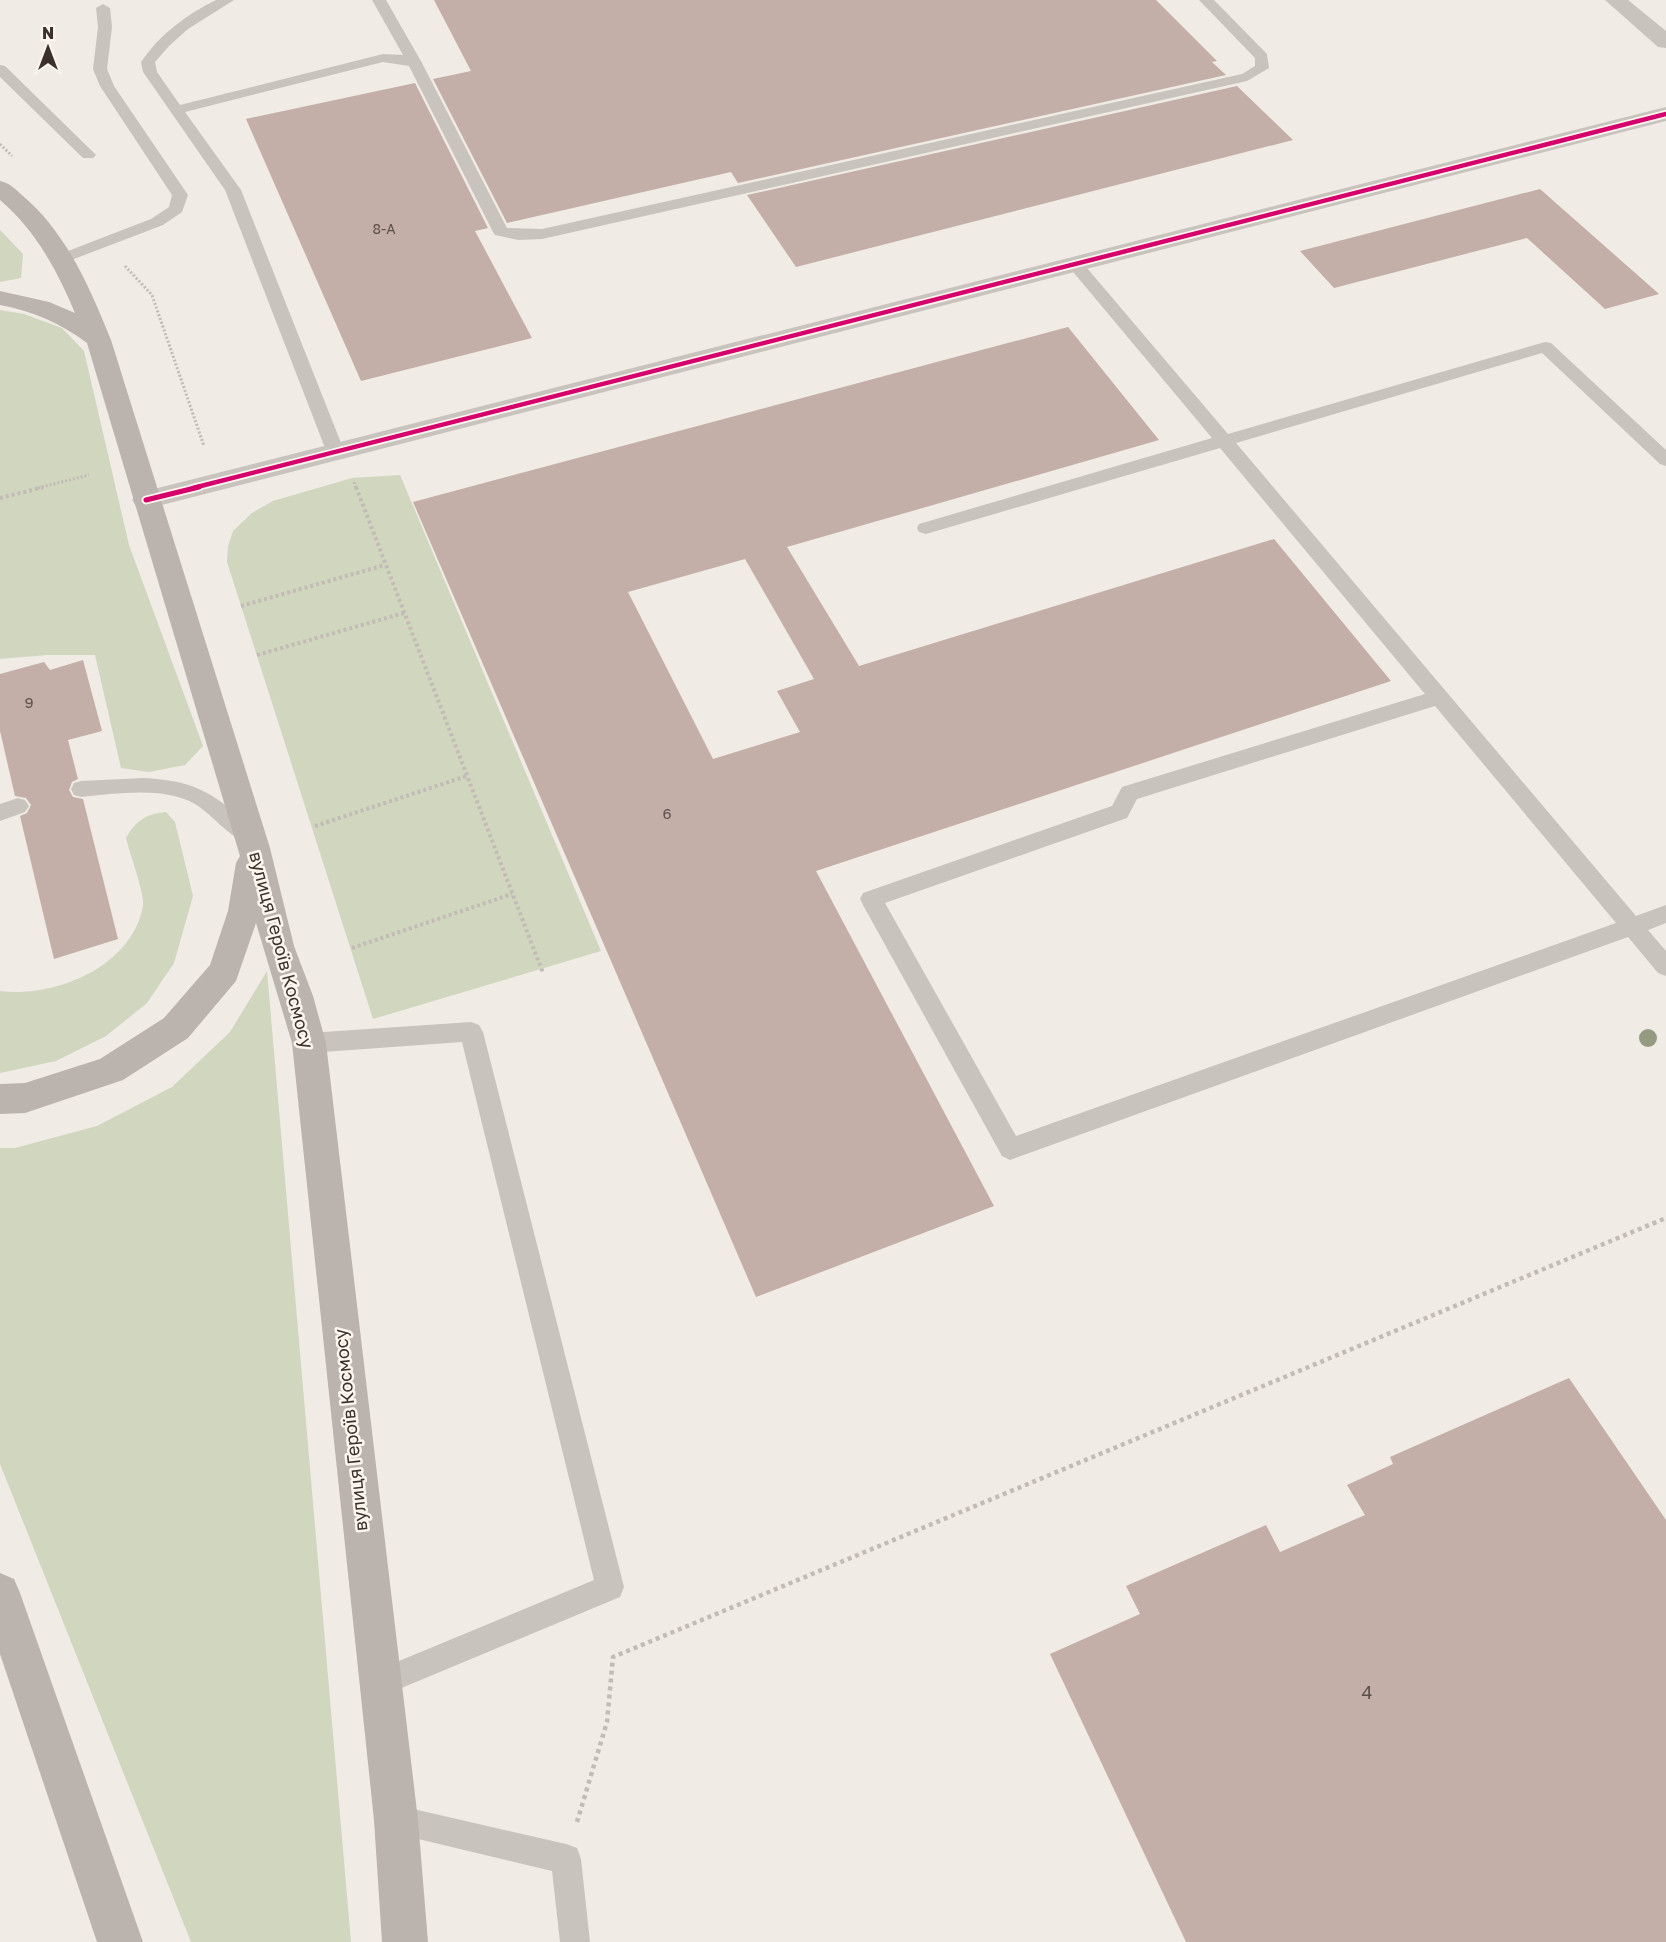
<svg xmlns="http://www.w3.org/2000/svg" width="1666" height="1942" viewBox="0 0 1666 1942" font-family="'Golos Text',sans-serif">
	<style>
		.green { fill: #d1d6bf }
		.building { fill: #c3afa7; fill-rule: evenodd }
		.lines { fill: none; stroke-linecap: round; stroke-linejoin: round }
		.path-far2 { stroke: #c2bbb6; stroke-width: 3; stroke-dasharray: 2 2; stroke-linecap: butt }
		.path-far1 { stroke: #c2bbb6; stroke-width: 4; stroke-dasharray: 3 3; stroke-linecap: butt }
		.path { stroke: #c2bbb6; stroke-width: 4.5; stroke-dasharray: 4 4; stroke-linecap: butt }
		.service { fill: #c9c3be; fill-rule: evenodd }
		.minor { fill: #c9c3be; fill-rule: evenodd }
		.secondary { fill: #bab3ae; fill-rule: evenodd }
		.cycleway-far1-casing { stroke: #fbf5ee; stroke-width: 8 }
		.cycleway-casing { stroke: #fbf5ee; stroke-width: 9 }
		.cycleway-far1 { stroke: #d6006c; stroke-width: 4.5 }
		.cycleway { stroke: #d6006c; stroke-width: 5 }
		.tree { fill: #959b80 }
		.labels { text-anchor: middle; stroke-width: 5; stroke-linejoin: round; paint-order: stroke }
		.far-number-label { font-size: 14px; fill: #5d504a }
		.number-label { font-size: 15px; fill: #5d504a }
		.street-label { font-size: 18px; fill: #3b302b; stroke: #fbf5ee }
		.near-number-label { font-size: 18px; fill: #5d504a }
	</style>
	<rect width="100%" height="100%" fill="#f0ebe5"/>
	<g class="green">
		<polygon points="0,230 23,254 21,278 0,282"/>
		<polygon points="0,310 24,314 62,328 84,351 129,545 203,746 185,765 149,772 121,768 95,655 47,655 0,659"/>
		<polygon points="400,475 601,951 373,1019 227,562 228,546 233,531 252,513 273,501 352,478"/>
		<path d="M166,812L175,822L193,896L174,963L147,1003L106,1036L56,1061L0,1073V991C55,998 132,967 143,906C145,895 129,851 126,838C136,821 145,814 166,812Z"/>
		<polygon points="267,971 351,1942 191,1942 0,1464 0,1148 15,1148 97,1126 172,1087 230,1032"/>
	</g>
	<g class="building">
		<polygon points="434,0 1156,0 1217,61 1212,62 1226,75 738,183 731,172 507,223 433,79 471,71"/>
		<polygon points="415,83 488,228 475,231 532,338 361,381 246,119"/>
		<polygon points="1237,86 1293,140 796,267 747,195"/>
		<polygon points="1540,189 1659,294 1605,309 1527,238 1334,288 1300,251"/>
		<path d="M1068,327L1159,440L787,547L859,666L1274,539L1391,681L816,871L994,1206L756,1297L413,502ZM745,559L814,679L777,691L800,732L713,759L628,592Z"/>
		<polygon points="83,660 102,731 68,740 78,779 72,782 69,790 73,797 83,799 118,939 54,959 20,816 27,813 31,805 26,798 15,796 0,731 0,674 44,662 50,670"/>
		<polygon points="1569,1378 1666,1520 1666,1942 1186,1942 1050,1654 1140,1614 1126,1586 1266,1525 1280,1552 1365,1515 1347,1485 1393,1464 1390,1457"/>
	</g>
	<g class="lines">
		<g class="path-far2">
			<polyline points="0,144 12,156"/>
			<polyline points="125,266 152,295 204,446"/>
			<polyline points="354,482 356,488"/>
			<polyline points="38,488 89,475"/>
		</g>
		<g class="path-far1">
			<polyline points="356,487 543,973"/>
			<polyline points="0,498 44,487"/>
			<polyline points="241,606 385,565"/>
			<polyline points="257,655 404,613"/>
			<polyline points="315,826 467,776"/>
			<polyline points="352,948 512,894"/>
		</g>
		<polyline class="path" points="577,1822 607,1722 613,1657 1666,1218"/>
		<g class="service">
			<path d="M216,0H234L188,29L169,46L155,62L157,72L180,105L383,54L403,55L372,0H386L422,63L507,228L542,229L1242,74L1255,66V58L1199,0H1214L1267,54L1269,68L1247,81L542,239L518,240L495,235L493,232L409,66L383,62L185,112L241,190L345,453L342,457H330L327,453L225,190L143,72L141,62C160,34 186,15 216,0Z"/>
			<polygon points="103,4 110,8 112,27 107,69 114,86 188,195 182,212 163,225 61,264 53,259 55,256 151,219 169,207 172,195 100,86 93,69 98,27 96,8"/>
			<polygon points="0,65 5,66 93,152 96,155 93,158 83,158 0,77"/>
			<path d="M1075,259L1081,261L1228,434L1545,342L1551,343L1666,450V466L1660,464L1542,353L1236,443L1636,916L1666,905V923L1648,930L1666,951V976L1658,973L1628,937L1010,1160L1002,1156L863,905L860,899L863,893L1112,806L1122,787L1425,694L1220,448L926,534L919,532L917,528L919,524L1212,438L1069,267L1067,264L1069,261ZM1435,706L1616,923L1016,1136L885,903L1127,818L1137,799Z"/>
			<path d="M144,778C202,781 216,797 259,832L262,838L259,844C239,850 213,814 195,804C163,786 116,794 81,797L74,795L71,789L74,783L81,781Z"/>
			<polygon points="18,798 25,800 29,806 25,812 0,821 0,804"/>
			<polygon points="471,1022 479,1025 483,1032 624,1587 620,1597 380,1697 370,1693 366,1683 370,1673 594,1580 462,1042 309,1053 301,1050 297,1043 301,1036 309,1033"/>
			<polygon points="396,1805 566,1844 577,1848 581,1859 590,1942 560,1942 552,1871 385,1831 381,1820 385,1809"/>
		</g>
		<g class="minor">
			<polygon points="1605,0 1628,0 1666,31 1666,48 1658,47"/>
			<polygon points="1666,107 1666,121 146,509 136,506 132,500 136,494 146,491"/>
		</g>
		<g class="secondary">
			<path d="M0,181C10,183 15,189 23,196C66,232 90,288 111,340L270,848L294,946L313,996L326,1043L418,1820L428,1942H382L374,1820L292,1043L256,923L236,981L188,1038L123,1080L25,1113L0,1114V1084L25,1083L100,1059L164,1018L210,965L228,911L236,863L240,856L87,343C60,323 33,311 0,305V291L49,302L75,313C57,270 36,231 0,200Z"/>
			<polygon points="0,1573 14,1579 20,1593 143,1942 97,1942 0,1654"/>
		</g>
		<g class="cycleway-far1-casing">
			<polyline id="cycleway-far1" points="193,488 1666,114"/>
		</g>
		<g class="cycleway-casing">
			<polyline id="cycleway" points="146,500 199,487"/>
		</g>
		<use href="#cycleway-far1" class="cycleway-far1"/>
		<use href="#cycleway" class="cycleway"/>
	</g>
	<circle class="tree" cx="1648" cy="1038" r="9"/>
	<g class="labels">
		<g class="far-number-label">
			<text x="384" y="234">8-А</text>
		</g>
		<g class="number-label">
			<text x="29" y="708">9</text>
			<text x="667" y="819">6</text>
		</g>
		<g class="street-label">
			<text transform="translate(281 950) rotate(75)" y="6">вулиця Героїв Космосу</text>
			<text transform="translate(351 1430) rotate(-96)" y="6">вулиця Героїв Космосу</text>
		</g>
		<g class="near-number-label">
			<text x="1367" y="1699">4</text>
		</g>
	</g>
	<g transform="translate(48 48)" stroke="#fbf5ee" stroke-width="4.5" paint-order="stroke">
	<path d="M0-4.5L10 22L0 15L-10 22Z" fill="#3b302b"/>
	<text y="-9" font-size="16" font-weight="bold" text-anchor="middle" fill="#3b302b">N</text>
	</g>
</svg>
